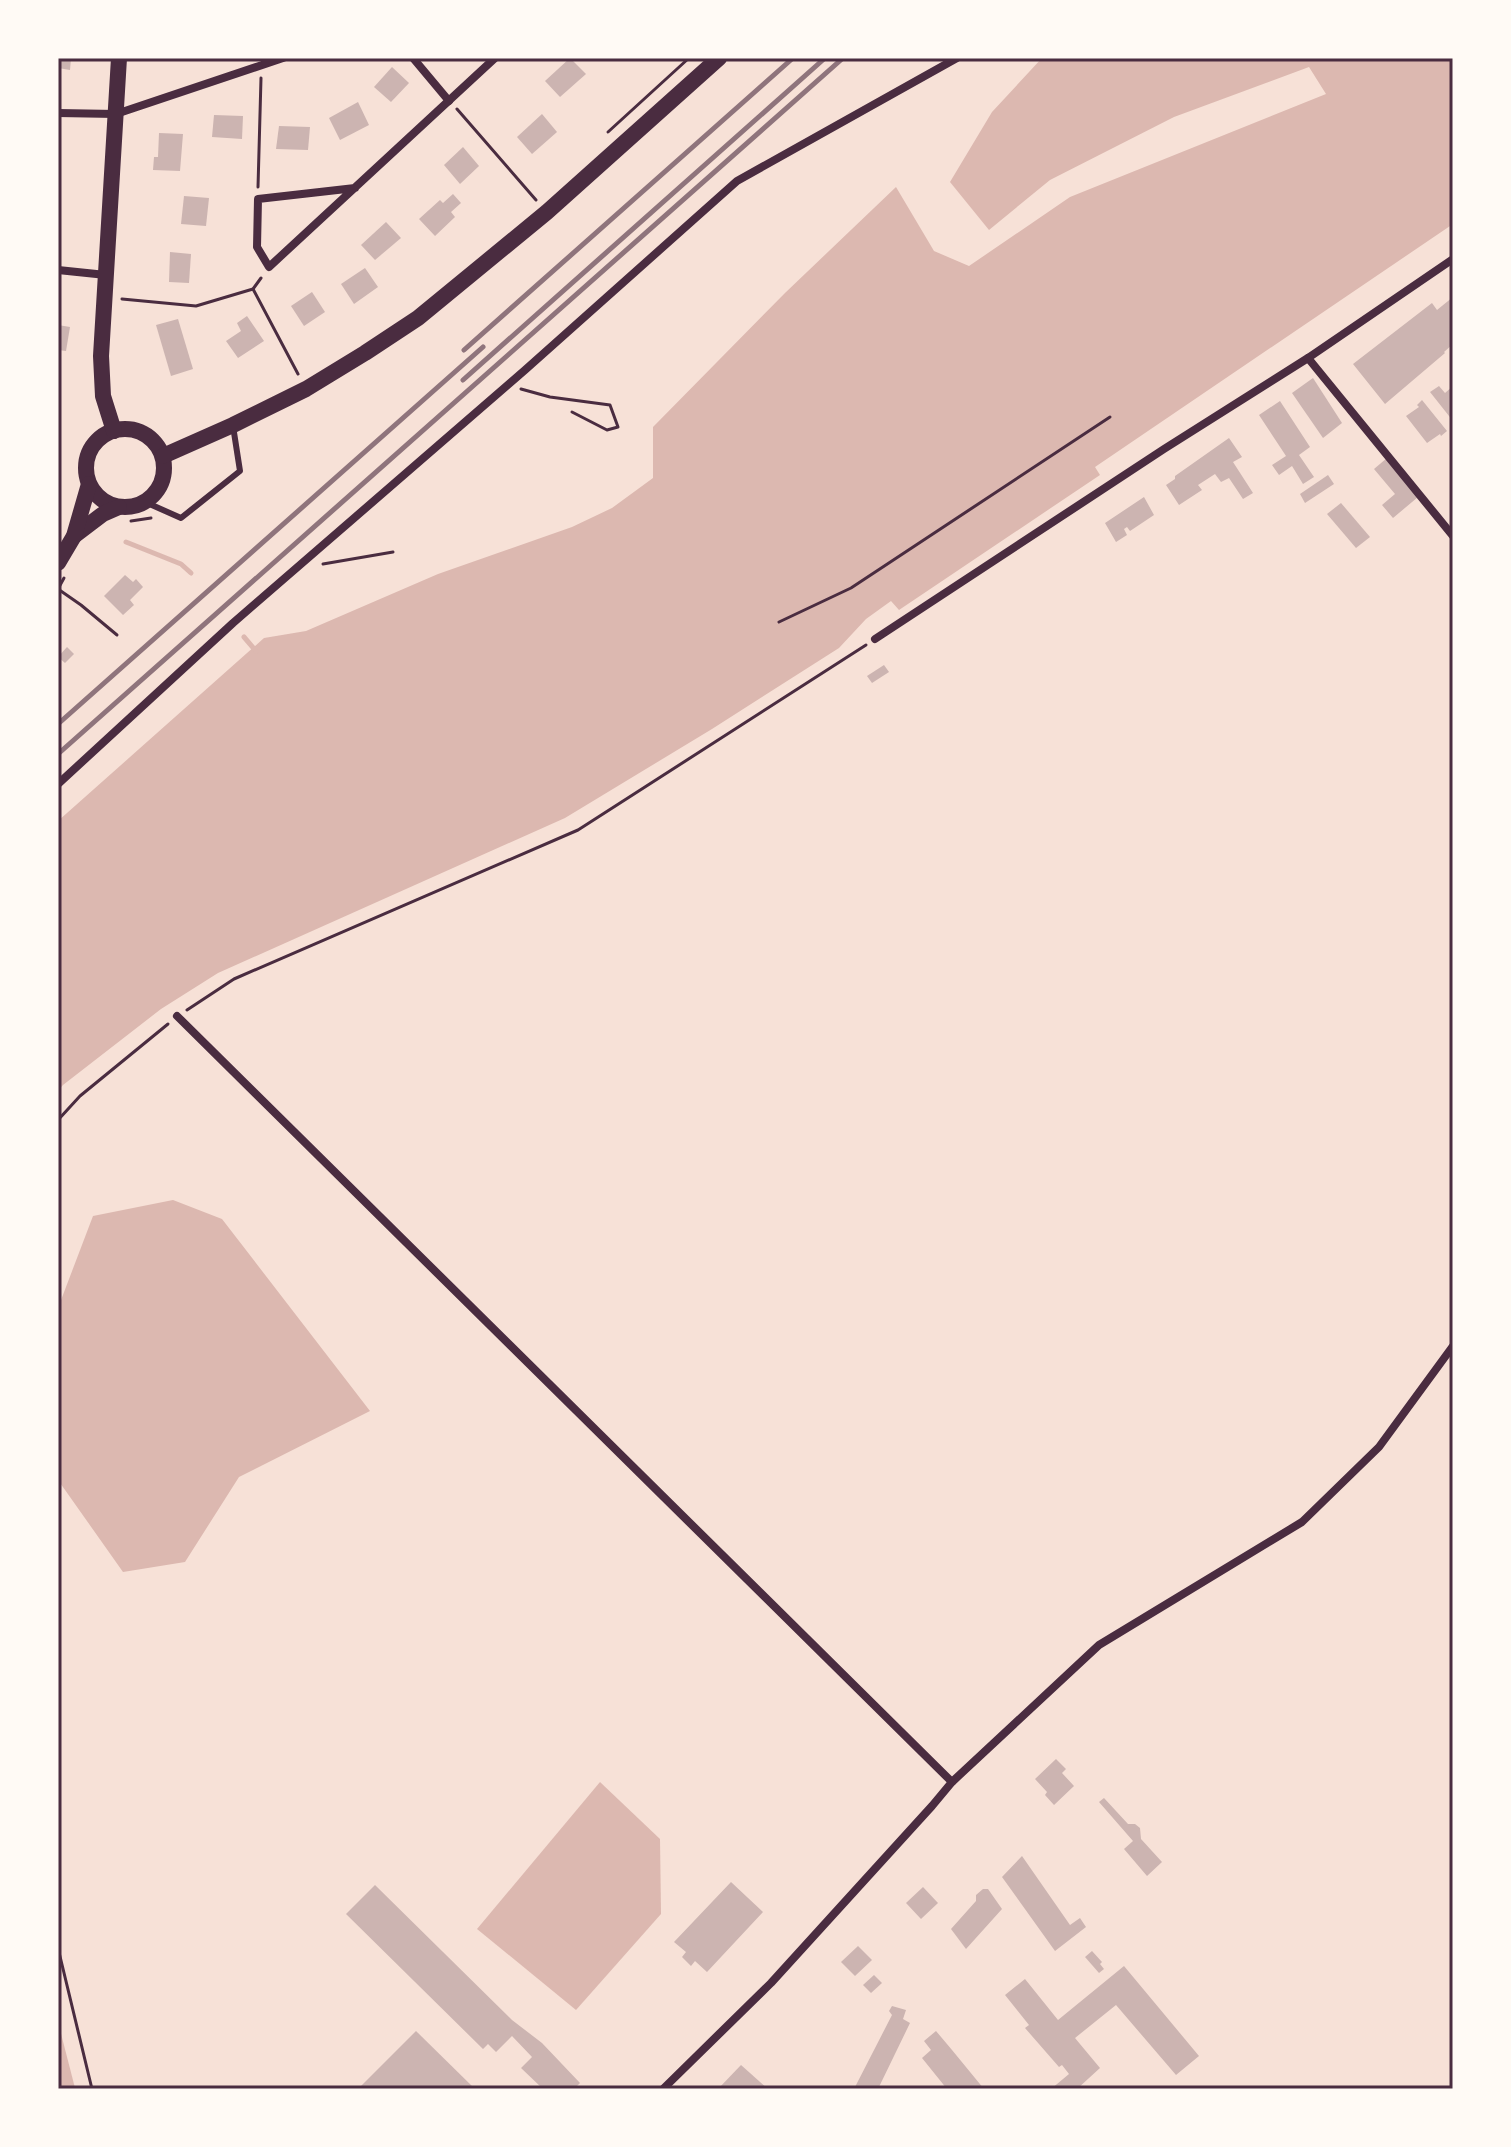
<svg xmlns="http://www.w3.org/2000/svg" width="1511" height="2147" viewBox="0 0 1511 2147" font-family="'PT Sans Narrow',sans-serif">
	<style>
		.water { fill: #dcb8b0 }
		.lines { fill: none; stroke-linecap: round; stroke-linejoin: round }
		.stream { stroke: #dcb8b0; stroke-width: 5 }
		.building { fill: #ccb4b1 }
		.path { stroke: #4a2c40; stroke-width: 3 }
		.service { stroke: #4a2c40; stroke-width: 6 }
		.minor { stroke: #4a2c40; stroke-width: 8 }
		.secondary { stroke: #4a2c40; stroke-width: 16 }
		.rail { stroke: #8f747c; stroke-width: 5 }
		.neatline { fill: none; stroke: #4a2c40; stroke-width: 3 }
	</style>
	<rect width="100%" height="100%" fill="#f7e1d7"/>
	<g class="water">
		<polygon points="1042,58 1453,58 1453,224 1095,467 1100,475 899,610 891,601 866,619 839,648 712,729 565,818 218,973 161,1009 63,1085 58,1091 58,821 264,638 306,631 438,574 572,527 612,508 653,478 653,427 785,293 896,187 934,251 969,266 1070,197 1326,94 1309,67 1174,117 1050,180 989,230 950,182 992,112"/>
		<polygon points="173,1200 222,1219 370,1411 239,1477 185,1562 123,1572 58,1480 58,1308 93,1216"/>
		<polygon points="600,1782 660,1839 661,1914 576,2010 477,1929"/>
		<polygon points="58,2022 75,2088 75,2089 58,2089"/>
	</g>
	<g class="lines">
		<g class="stream">
			<polyline points="126,542 181,564 191,573"/>
			<polyline points="244,637 256,651"/>
		</g>
	</g>
	<g class="building">
		<polygon points="58,58 71,58 70,70 58,68"/>
		<polygon points="570,58 586,74 560,97 545,81"/>
		<polygon points="392,67 409,83 391,102 374,87"/>
		<polygon points="358,102 369,125 340,140 329,118"/>
		<polygon points="542,114 557,132 532,154 517,137"/>
		<polygon points="214,115 243,116 242,139 212,137"/>
		<polygon points="279,126 310,127 308,150 276,149"/>
		<polygon points="159,133 183,134 180,171 153,170 154,157 158,157"/>
		<polygon points="463,147 479,166 460,184 444,165"/>
		<polygon points="453,194 461,203 451,212 455,217 435,236 419,219 440,200 443,203"/>
		<polygon points="184,196 209,198 206,226 181,224"/>
		<polygon points="386,222 401,238 375,260 361,245"/>
		<polygon points="170,252 191,254 189,283 169,282"/>
		<polygon points="365,268 378,287 354,304 341,284"/>
		<polygon points="312,292 325,312 304,326 291,306"/>
		<polygon points="1453,297 1453,344 1444,352 1445,353 1385,404 1353,364 1432,303 1437,310"/>
		<polygon points="247,316 264,341 238,358 226,341 241,331 237,323"/>
		<polygon points="178,319 193,369 171,376 156,325"/>
		<polygon points="58,325 70,327 66,351 58,350"/>
		<polygon points="1313,378 1342,423 1323,438 1292,393"/>
		<polygon points="1439,386 1445,393 1453,386 1453,421 1430,392"/>
		<polygon points="1422,400 1447,431 1441,436 1440,434 1427,443 1406,416 1419,407 1417,405"/>
		<polygon points="1280,401 1310,447 1299,455 1314,477 1303,484 1292,466 1279,475 1272,465 1286,456 1259,415"/>
		<polygon points="1229,438 1242,457 1233,462 1253,493 1243,499 1229,478 1221,482 1215,474 1198,485 1202,490 1179,505 1166,485 1175,479 1175,476"/>
		<polygon points="1387,458 1418,497 1393,518 1382,505 1395,494 1374,469"/>
		<polygon points="1328,475 1334,484 1305,503 1300,494"/>
		<polygon points="1144,497 1154,515 1130,531 1127,527 1124,529 1127,535 1116,542 1105,523"/>
		<polygon points="1341,503 1370,537 1356,548 1327,514"/>
		<polygon points="125,575 133,582 136,579 143,587 130,600 134,605 123,615 104,596"/>
		<polygon points="67,647 74,654 65,663 58,657"/>
		<polygon points="884,665 889,672 872,683 867,676"/>
		<polygon points="1056,1759 1066,1769 1062,1773 1074,1786 1054,1805 1045,1795 1047,1792 1035,1779"/>
		<polygon points="1104,1798 1128,1824 1135,1824 1140,1828 1141,1839 1162,1862 1147,1876 1124,1849 1133,1841 1099,1802"/>
		<polygon points="1022,1856 1070,1925 1080,1918 1086,1927 1055,1951 1002,1877"/>
		<polygon points="731,1882 763,1912 707,1972 695,1961 691,1966 682,1957 686,1952 674,1942"/>
		<polygon points="375,1885 512,2020 542,2043 580,2083 574,2089 543,2089 521,2068 532,2057 512,2036 496,2052 488,2044 483,2049 346,1914"/>
		<polygon points="923,1887 938,1903 921,1919 906,1903"/>
		<polygon points="983,1889 988,1889 1002,1909 966,1949 951,1929 976,1901 976,1895"/>
		<polygon points="858,1946 872,1960 855,1976 841,1962"/>
		<polygon points="1092,1951 1102,1962 1100,1964 1104,1969 1099,1973 1085,1957"/>
		<polygon points="1124,1966 1199,2056 1176,2075 1116,2005 1075,2038 1100,2068 1077,2089 1051,2089 1069,2074 1062,2065 1059,2067 1025,2028 1029,2025 1005,1995 1025,1979 1058,2020"/>
		<polygon points="874,1975 882,1983 871,1993 863,1985"/>
		<polygon points="892,2006 906,2010 903,2019 910,2023 878,2089 854,2089 892,2015 889,2011"/>
		<polygon points="416,2031 475,2089 358,2089"/>
		<polygon points="936,2031 952,2050 984,2089 947,2089 922,2058 931,2050 924,2041"/>
		<polygon points="741,2065 768,2089 718,2089"/>
	</g>
	<g class="lines">
		<g class="path">
			<polyline points="457,109 536,200"/>
			<polyline points="608,132 689,58"/>
			<polyline points="258,187 261,78"/>
			<polyline points="253,289 298,374"/>
			<polyline points="122,299 196,306 253,289 261,278"/>
			<polyline points="521,389 550,397 610,405 618,427 607,430 572,412"/>
			<polyline points="131,521 151,518"/>
			<polyline points="323,564 393,552"/>
			<polyline points="58,589 64,578"/>
			<polyline points="58,589 81,605 117,635"/>
			<polyline points="779,622 851,588 1110,417"/>
			<polyline points="187,1010 234,979 578,830 866,645"/>
			<polyline points="58,1120 80,1096 168,1024"/>
			<polyline points="58,1948 92,2089"/>
		</g>
		<polyline class="service" points="145,502 181,518 240,471 233,426"/>
		<g class="minor">
			<polyline points="413,58 449,101"/>
			<polyline points="58,113 116,114 283,58"/>
			<polyline points="355,188 258,199 257,247 269,267 495,58"/>
			<polyline points="58,270 106,275"/>
			<polyline points="1308,358 1453,536"/>
			<polyline points="875,639 1164,449 1308,358 1453,259"/>
			<polyline points="58,784 233,623 525,370 737,181 957,58"/>
			<polyline points="177,1016 952,1782"/>
			<polyline points="663,2089 771,1983 932,1806 952,1782 1099,1645 1302,1522 1379,1447 1453,1346"/>
		</g>
		<g class="secondary">
			<circle cx="125" cy="468" r="39"/>
			<polyline points="114,431 103,396 101,356 119,58"/>
			<polyline points="163,456 233,425 306,389 365,353 418,318 547,212 719,58"/>
			<polyline points="74,536 103,514 119,507"/>
			<polyline points="58,563 74,536 89,484"/>
		</g>
		<g class="rail">
			<polyline points="464,350 793,58"/>
			<polyline points="463,380 825,58"/>
			<polyline points="58,724 483,347"/>
			<polyline points="58,754 843,58"/>
		</g>
	</g>
	<rect width="1511" height="2147" fill="none" stroke="#fffaf5" stroke-width="120"/>
	<rect x="60" y="60" width="1391" height="2027" class="neatline"/>
</svg>
